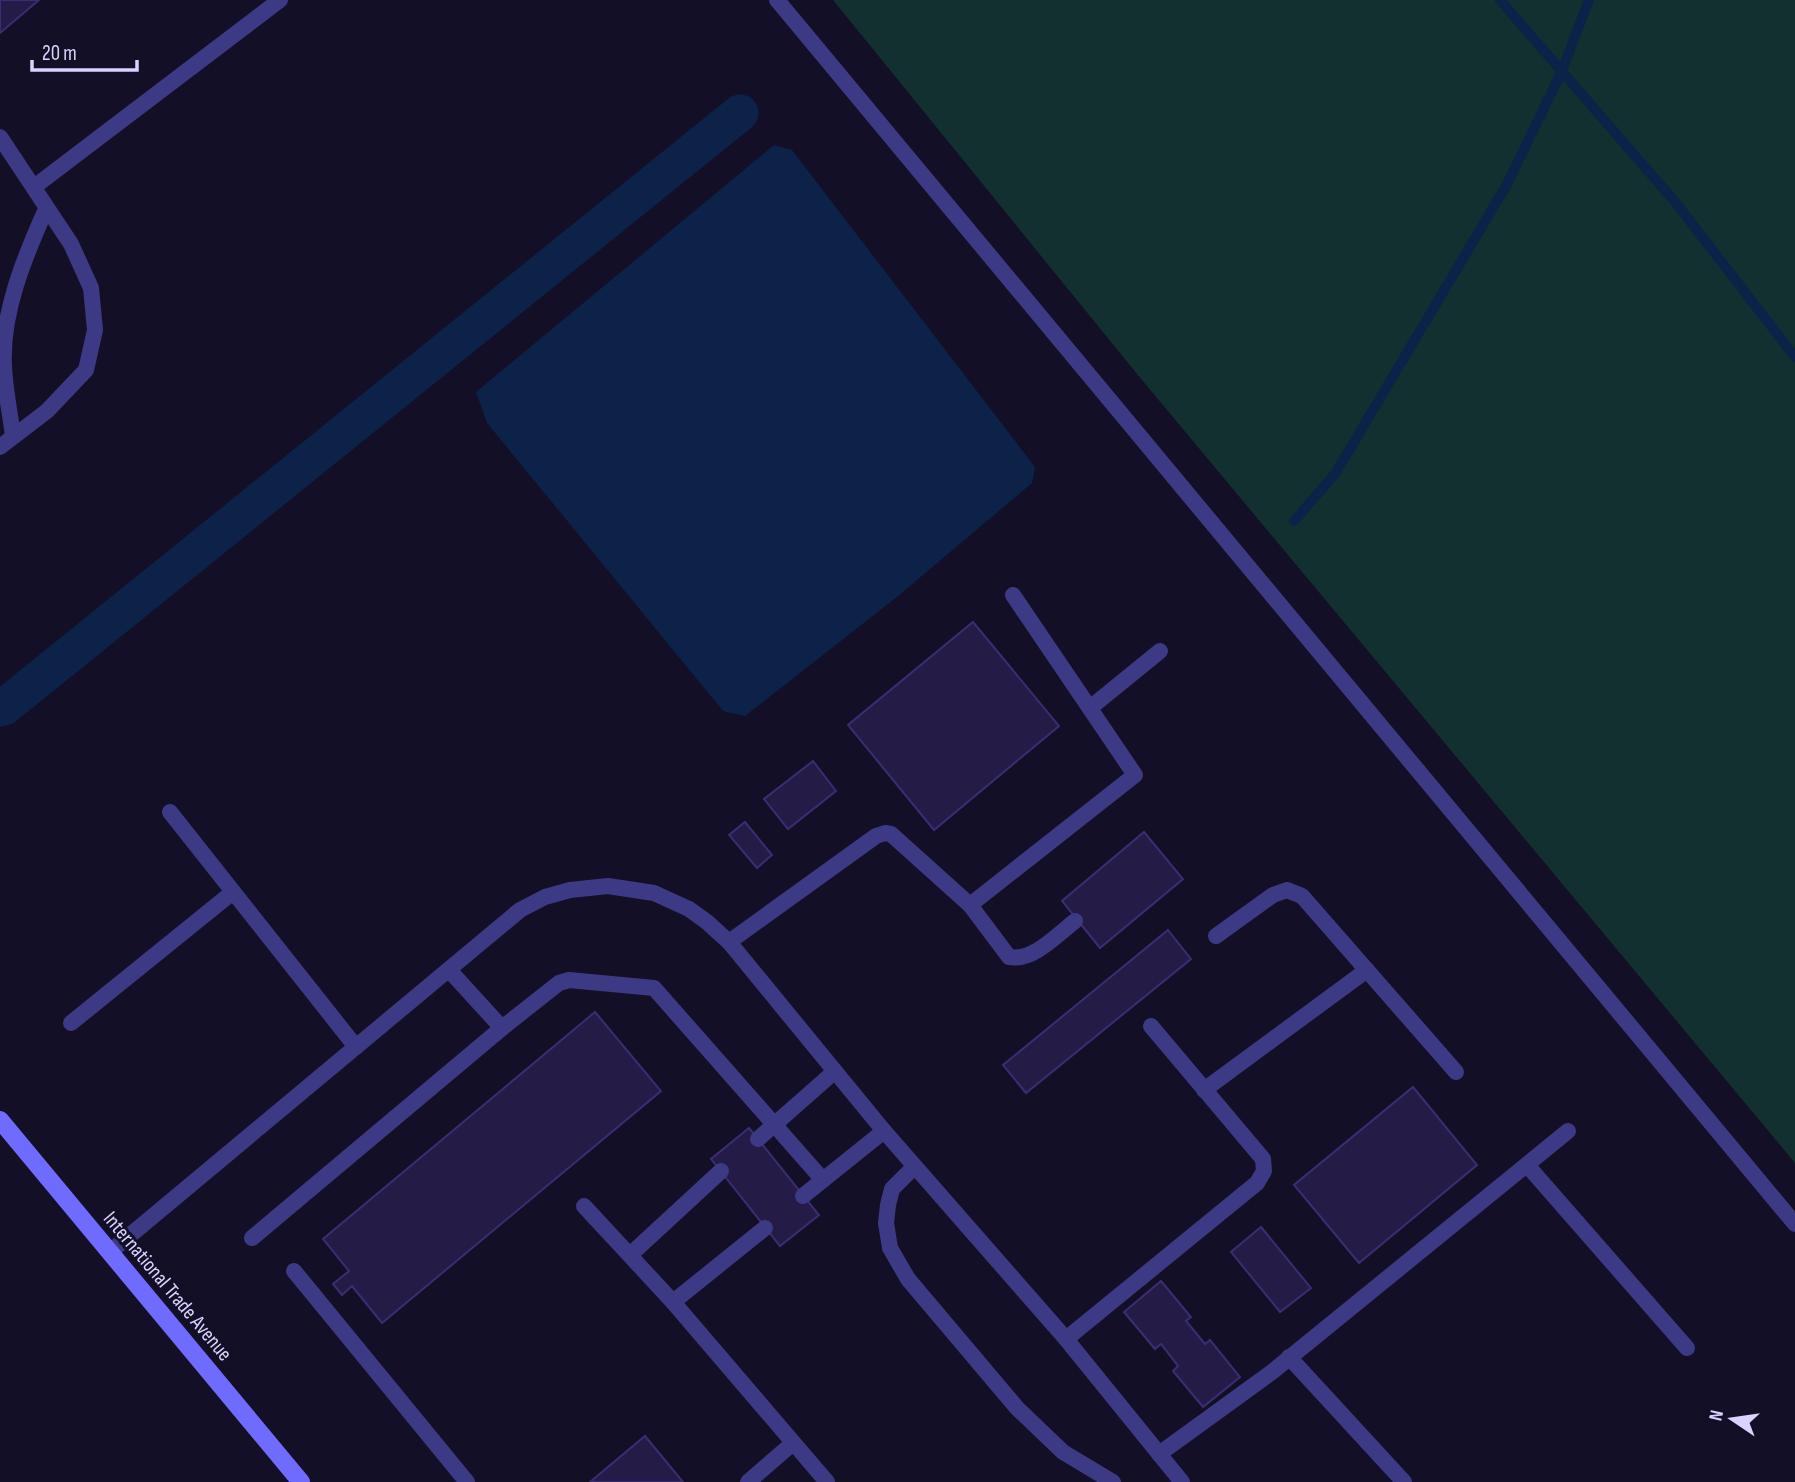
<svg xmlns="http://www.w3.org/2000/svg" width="1795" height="1482" viewBox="0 0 1795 1482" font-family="'Sofia Sans Condensed',sans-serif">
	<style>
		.green { fill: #12302f }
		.water { fill: #0c2248 }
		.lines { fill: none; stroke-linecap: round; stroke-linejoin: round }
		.stream { stroke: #0c2248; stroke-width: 10 }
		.canal { stroke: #0c2248; stroke-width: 37 }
		.building { fill: #241b47; stroke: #3b2d73; stroke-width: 2 }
		.lane { stroke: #3d3a85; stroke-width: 16 }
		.secondary { stroke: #6f6bff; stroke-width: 18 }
		.labels { text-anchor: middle; stroke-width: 6; stroke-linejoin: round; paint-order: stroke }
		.street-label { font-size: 21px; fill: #d9d4ff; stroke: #130f26 }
	</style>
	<rect width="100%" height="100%" fill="#130f26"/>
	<polygon class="green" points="833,0 1795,0 1795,1163 1137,374"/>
	<polygon class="water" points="774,145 792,150 1035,467 1032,483 897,597 745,716 723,711 487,423 476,392"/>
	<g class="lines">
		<g class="stream">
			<polyline points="1500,0 1676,203 1795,357"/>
			<polyline points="1294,521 1335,474 1506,186 1561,73 1589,0"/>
		</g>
		<polyline class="canal" points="0,708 4,707 740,113"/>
	</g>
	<g class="building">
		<polygon points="0,0 39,0 0,33"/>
		<polygon points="973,622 1059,726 934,830 848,725"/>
		<polygon points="813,761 836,791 788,829 764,799"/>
		<polygon points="745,822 772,855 757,868 729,835"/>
		<polygon points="1144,832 1183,879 1100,948 1062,901"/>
		<polygon points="1168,930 1191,959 1026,1093 1003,1065"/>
		<polygon points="595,1012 661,1091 382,1323 352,1286 342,1295 333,1284 349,1271 323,1239"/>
		<polygon points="1413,1087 1477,1165 1359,1263 1294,1185"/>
		<polygon points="749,1128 819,1215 780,1246 711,1159"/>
		<polygon points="1261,1227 1311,1288 1280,1312 1231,1252"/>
		<polygon points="1161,1281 1191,1317 1186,1321 1205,1344 1210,1340 1240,1377 1203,1407 1173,1371 1178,1366 1161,1344 1155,1349 1124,1312"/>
		<polygon points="645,1436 683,1482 590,1482"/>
	</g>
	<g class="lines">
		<g class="lane">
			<polyline points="777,0 1795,1224"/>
			<polyline points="0,137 71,244 91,288 95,330 86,370 47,411 0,447"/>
			<polyline points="34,187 280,0"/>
			<path d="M13,436C10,413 5,389 4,366C1,313 25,256 46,209"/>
			<polyline points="1090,708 1160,651"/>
			<polyline points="170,812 356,1047"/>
			<polyline points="970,905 1135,775 1013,595"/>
			<polyline points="1216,936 1273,895 1287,890 1302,896 1456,1072"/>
			<path d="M729,942L876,836L885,833L891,834L970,905L1009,957C1032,962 1057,935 1075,921"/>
			<polyline points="71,1023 233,892"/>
			<polyline points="502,1028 559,983 569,980 654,988 823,1180"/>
			<polyline points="1204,1090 1367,970"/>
			<polyline points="758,1139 834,1072"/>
			<polyline points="1527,1165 1687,1348"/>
			<polyline points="914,1167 892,1189 888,1205 886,1223 890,1248 908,1279 1017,1408 1063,1452 1113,1482"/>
			<polyline points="803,1196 884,1131"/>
			<polyline points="584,1206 673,1302 827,1482"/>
			<polyline points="252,1238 502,1028 450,971"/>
			<polyline points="110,1252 520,910 545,897 570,890 608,886 654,893 689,909 707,922 729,942 884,1131 1066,1339 1182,1482"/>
			<polyline points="630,1255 721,1171"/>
			<polyline points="294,1271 467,1482"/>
			<polyline points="673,1302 765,1228"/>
			<polyline points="1066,1339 1257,1183 1264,1171 1263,1159 1151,1026"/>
			<polyline points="1289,1357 1404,1482"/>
			<polyline points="1159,1454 1272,1372 1568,1131"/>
			<polyline points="748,1482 793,1443"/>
		</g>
		<polyline class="secondary" points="0,1120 301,1482"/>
	</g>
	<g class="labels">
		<g class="street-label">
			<text transform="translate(168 1286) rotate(50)" y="7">International Trade Avenue</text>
		</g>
	</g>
	<g transform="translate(1732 1419) rotate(283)" stroke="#130f26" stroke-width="5" paint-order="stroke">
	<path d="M0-5L12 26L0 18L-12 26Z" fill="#d9d4ff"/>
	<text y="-10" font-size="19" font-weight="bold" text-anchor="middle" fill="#d9d4ff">N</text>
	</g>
	<path d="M32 60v10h105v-10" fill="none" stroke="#d9d4ff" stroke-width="3.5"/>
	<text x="42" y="60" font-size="21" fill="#d9d4ff" stroke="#130f26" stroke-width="5" paint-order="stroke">20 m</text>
</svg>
